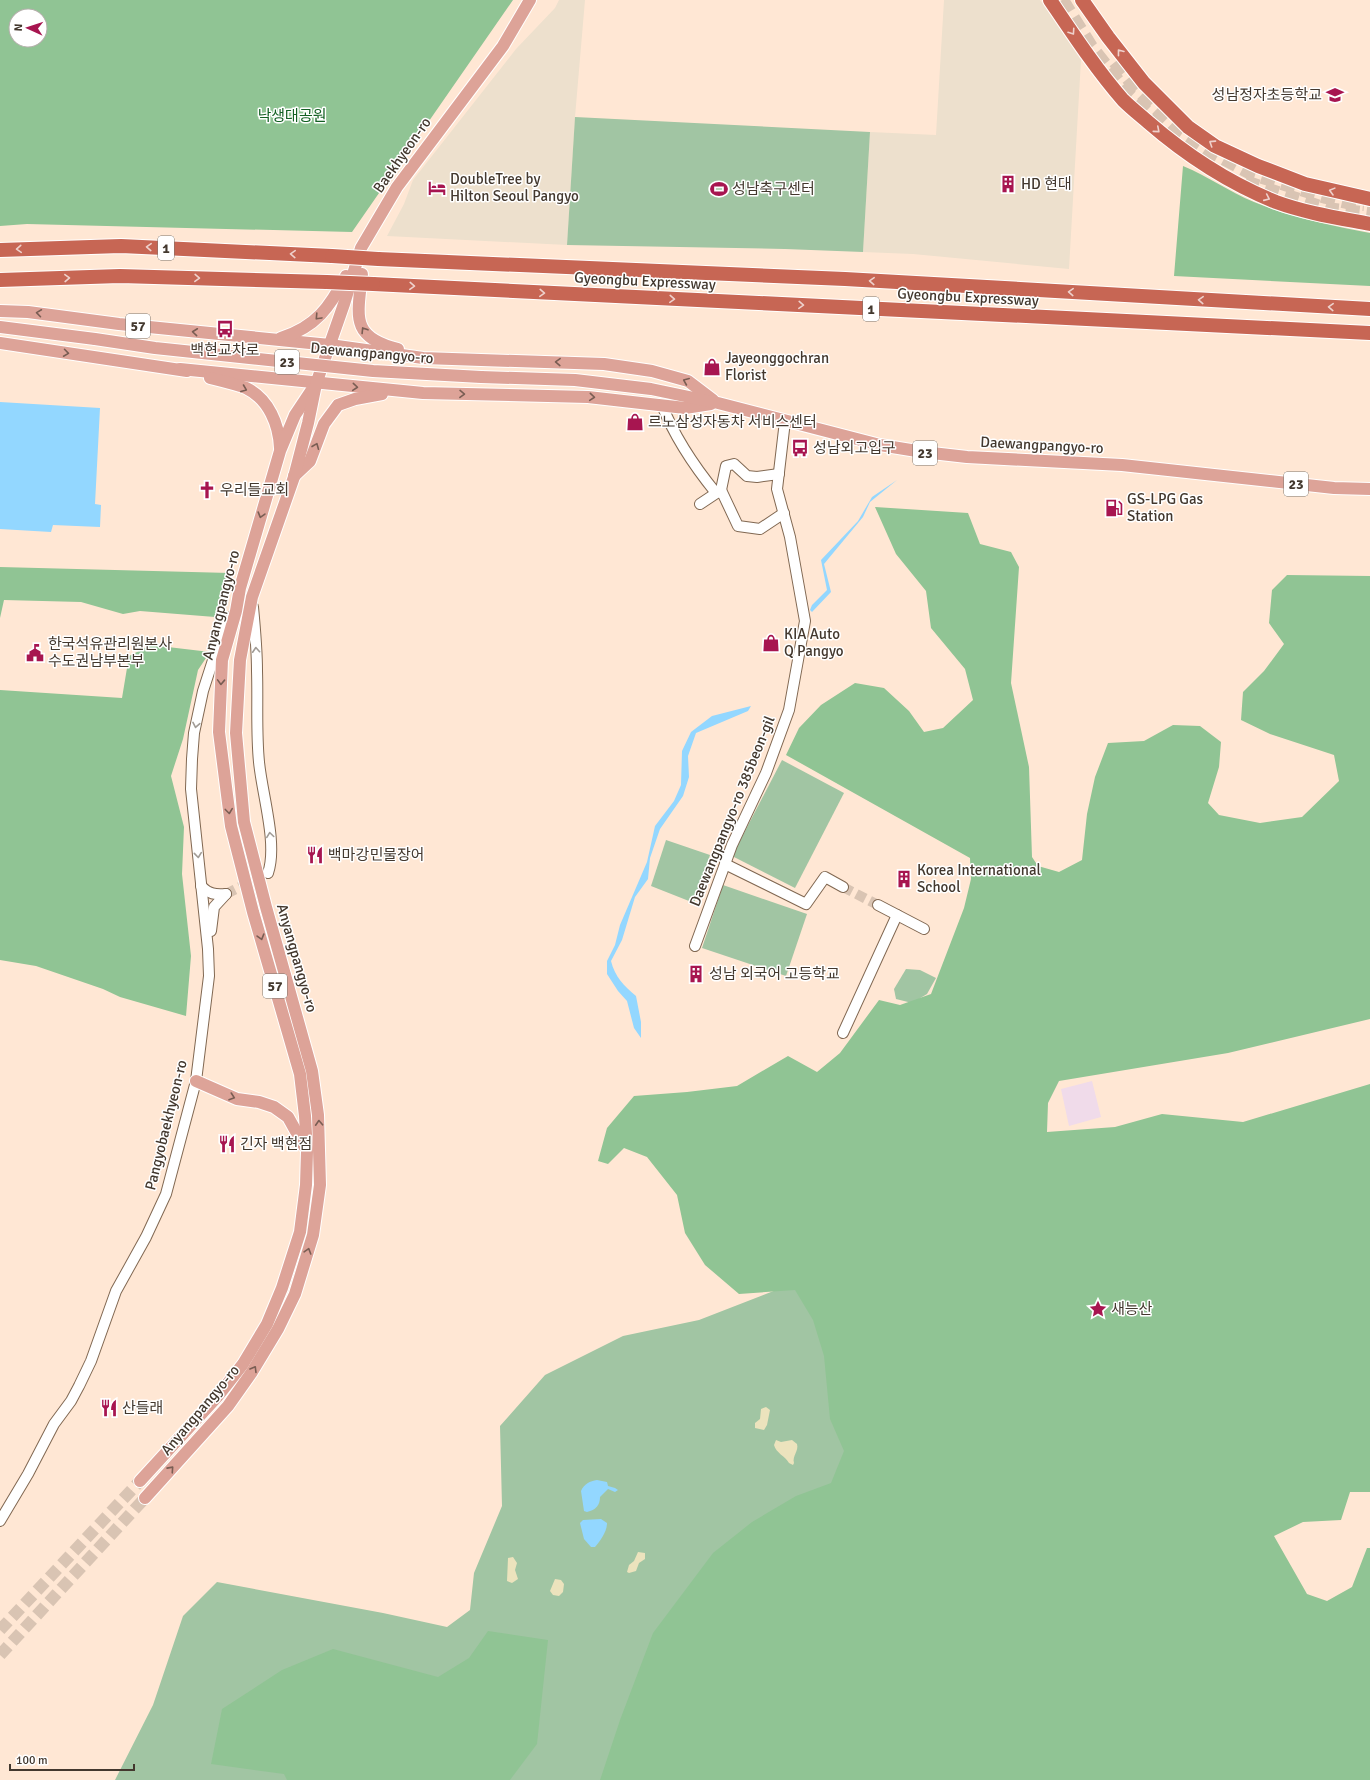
<svg xmlns="http://www.w3.org/2000/svg" width="1370" height="1780" viewBox="0 0 1370 1780" font-family="Signika,'Noto Sans KR',sans-serif">
	<style>
		.commercial { fill: #ede0cd }
		.industrial { fill: #f0dbea }
		.green { fill: #a1c5a3 }
		.forest { fill: #90c494; fill-rule: evenodd }
		.sand { fill: #ece3bd }
		.water { fill: #93d7ff }
		.lines { fill: none; stroke-linecap: round; stroke-linejoin: round }
		.minor-tunnel { stroke: #d9c4b3; stroke-width: 10; stroke-dasharray: 10 5; stroke-linecap: butt }
		.major-tunnel { stroke: #d9c4b3; stroke-width: 12; stroke-dasharray: 12 6; stroke-linecap: butt }
		.highway-tunnel { stroke: #d9c4b3; stroke-width: 14; stroke-dasharray: 14 7; stroke-linecap: butt }
		.minor-casing { stroke: #816852; stroke-width: 12 }
		.major-casing { stroke: #fff; stroke-width: 14 }
		.highway-casing { stroke: #fff; stroke-width: 16 }
		.minor { stroke: #fff; stroke-width: 10 }
		.major { stroke: #dda398; stroke-width: 12 }
		.highway { stroke: #c76654; stroke-width: 14 }
		.major-bridge-casing { stroke: #fff; stroke-width: 14; stroke-linecap: butt }
		.highway-bridge-casing { stroke: #fff; stroke-width: 16; stroke-linecap: butt }
		.major-bridge { stroke: #dda398; stroke-width: 12 }
		.highway-bridge { stroke: #c76654; stroke-width: 14 }
		.oneway { stroke: #eed1cc }
		.oneway2 { stroke: #795d53 }
		.oneway3 { stroke: #a19c96 }
		.labels { text-anchor: middle; stroke-width: 3; stroke-linejoin: round; paint-order: stroke }
		.shield { fill: #fff; stroke: #7b746d; stroke-width: 1 }
		.shield-label { font-size: 14px; font-weight: bold; fill: #43382e }
		.poi-label { font-size: 15px; fill: #43382e; stroke: #fff; text-anchor: start }
		.park-label { font-size: 15px; fill: #136023; stroke: #fff }
		.street-label { font-size: 15px; fill: #43382e; stroke: #fff }
	</style>
	<rect width="100%" height="100%" fill="#ffe7d4"/>
	<g class="commercial">
		<polygon points="559,0 585,0 575,117 567,245 387,236 404,204 413,180 516,49 555,8"/>
		<polygon points="944,0 1040,0 1081,60 1069,269 913,254 863,252 870,132 936,135"/>
	</g>
	<polygon class="industrial" points="1092,1081 1101,1117 1069,1126 1061,1089"/>
	<g class="green">
		<polygon points="575,117 870,132 863,252 785,249 567,245"/>
		<polygon points="782,760 844,793 795,888 732,856"/>
		<polygon points="666,840 710,855 694,903 651,886"/>
		<polygon points="723,885 807,914 786,976 702,948"/>
		<polygon points="906,969 920,970 936,978 927,994 912,1003 896,999 894,989"/>
		<polygon points="802,1280 884,1427 622,1780 115,1780 153,1705 183,1616 217,1582 383,1613 447,1627 470,1610 474,1573 502,1506 500,1426 545,1375 623,1336 699,1320"/>
	</g>
	<g class="forest">
		<path d="M0,0H513L352,232L27,224L0,226ZM16,16H40V40H16Z"/>
		<path d="M1183,166C1208,176 1229,192 1254,202C1292,218 1330,225 1370,233V286L1174,276Z"/>
		<polygon points="875,507 968,513 980,544 1011,552 1019,567 1011,683 1029,767 1032,857 1038,866 1059,872 1082,860 1087,814 1095,777 1108,743 1144,741 1173,725 1200,726 1221,742 1219,767 1208,803 1219,815 1260,823 1302,817 1339,781 1334,755 1270,734 1241,720 1243,692 1264,671 1284,644 1269,623 1272,590 1287,575 1370,576 1370,1019 1228,1053 1059,1081 1048,1103 1047,1132 1115,1127 1162,1114 1243,1122 1370,1084 1370,1492 1350,1492 1341,1520 1303,1522 1274,1536 1307,1594 1327,1601 1352,1587 1367,1548 1370,1548 1370,1780 600,1780 620,1720 653,1633 713,1553 752,1522 796,1496 831,1483 844,1451 830,1419 824,1356 813,1320 795,1290 739,1294 705,1265 685,1233 677,1195 647,1157 624,1148 608,1164 598,1161 607,1128 634,1096 687,1092 737,1086 788,1056 817,1072 840,1053 879,1000 900,1005 931,994 964,908 971,879 970,858 786,755 799,728 821,705 855,683 884,688 909,711 924,732 943,728 973,700 965,669 931,628 926,591 896,554"/>
		<polygon points="0,567 230,573 224,595 215,617 140,611 123,614 81,602 4,600 0,618"/>
		<polygon points="151,645 210,652 198,670 183,739 171,776 184,827 182,874 191,956 186,1016 120,997 103,989 36,966 0,960 0,690 122,698 129,656"/>
		<polygon points="488,1631 548,1640 537,1744 510,1780 287,1780 284,1774 211,1764 222,1709 282,1670 333,1649 438,1677 469,1658"/>
	</g>
	<g class="sand">
		<polygon points="766,1407 770,1410 767,1425 764,1430 755,1428 755,1423 760,1419 761,1409"/>
		<path d="M776,1440L781,1442L792,1440L797,1444C799,1451 792,1456 794,1463L793,1465L789,1463C785,1456 776,1453 774,1445Z"/>
		<polygon points="638,1552 645,1553 645,1559 639,1563 636,1571 629,1573 627,1572 629,1565 634,1561"/>
		<polygon points="513,1557 517,1563 515,1570 518,1579 512,1583 507,1581 508,1558"/>
		<polygon points="555,1579 561,1580 564,1584 563,1592 559,1596 553,1595 550,1591"/>
	</g>
	<g class="water">
		<polygon points="0,402 100,408 95,504 101,505 100,527 53,525 51,532 0,529"/>
		<polygon points="897,480 870,502 863,517 824,564 831,592 812,612 810,610 812,605 827,590 821,560 858,521 872,497"/>
		<path d="M751,706L748,711L696,733L688,756L689,777L683,796L660,829L650,858L648,879L635,897L622,940L611,961C615,977 624,986 636,996L641,1022V1038L634,1028L627,1001L618,991L607,974V961L615,945L620,925L647,862L655,826L674,801L681,785L682,751L691,732L712,716Z"/>
		<path d="M597,1480L607,1482L608,1486L615,1488L618,1490L615,1492L608,1489L600,1497C600,1505 596,1510 587,1512L584,1511L581,1491C584,1484 590,1481 597,1480Z"/>
		<path d="M601,1519L607,1523C607,1532 600,1541 595,1547H591L584,1539L580,1523L583,1520Z"/>
	</g>
	<g class="lines">
		<g class="minor-tunnel">
			<polyline points="843,887 878,905"/>
			<polyline points="226,894 264,875"/>
		</g>
		<g class="major-tunnel">
			<polyline points="0,1630 140,1481"/>
			<polyline points="0,1655 145,1498"/>
		</g>
		<g class="highway-tunnel">
			<polyline points="1062,0 1091,47 1128,94 1159,123"/>
			<polyline points="1115,62 1135,87 1179,130 1210,151 1253,174 1326,197 1351,203 1364,204"/>
			<polyline points="1245,182 1326,209 1370,214"/>
		</g>
		<g class="minor-casing">
			<g id="minor">
				<path d="M662,405C675,438 694,466 716,493"/>
				<polyline points="721,490 738,526 760,529 784,513"/>
				<polyline points="700,504 721,490 726,466 734,464 747,476 757,477 779,474"/>
				<path d="M253,607C255,628 257,649 257,671C258,701 256,732 259,762C262,794 278,844 268,873"/>
				<polyline points="725,864 806,904 825,877 843,887"/>
				<path d="M201,886C209,894 215,895 226,894"/>
				<polyline points="878,905 924,929"/>
				<polyline points="211,931 214,907 226,894"/>
				<polyline points="695,946 732,845 766,773 789,710 805,621 790,537 777,489 785,421"/>
				<polyline points="843,1033 897,915"/>
				<polyline points="0,1521 28,1474 54,1424 71,1401 79,1386 91,1361 116,1291 146,1237 166,1194 196,1081 209,976 208,949 191,789 192,759 194,733 203,691 223,629 234,614"/>
			</g>
		</g>
		<g class="major-casing">
			<g id="major">
				<path d="M362,274C358,315 349,337 398,349"/>
				<polyline points="0,311 28,312 119,324 330,345 423,358 604,364 652,371 688,381 713,400"/>
				<polyline points="0,327 95,339"/>
				<path d="M281,338C316,327 330,307 346,276"/>
				<polyline points="0,343 187,371"/>
				<polyline points="180,369 423,393 588,397 685,408 711,404"/>
				<polyline points="481,377 575,380 651,389 718,403 880,445 923,452 967,457 1122,465 1334,488 1370,489"/>
				<path d="M210,378C222,381 235,384 246,388C269,399 279,425 280,448"/>
				<polyline points="294,476 310,461 324,424 338,405 355,399 382,394"/>
				<polyline points="196,1081 237,1099 259,1102 274,1107 288,1117 304,1146"/>
				<polyline points="140,1481 217,1397 243,1364 267,1324 282,1288 300,1232 306,1185 307,1152 305,1116 300,1074 253,912 231,826 219,732 222,660 236,611 240,588 280,451 295,415 313,388"/>
				<polyline points="145,1498 228,1406 252,1372 278,1329 295,1294 313,1235 320,1185 318,1115 312,1071 266,907 244,822 236,733 240,660 252,597 294,477 308,423 316,384 344,304 361,248 397,187 503,46 530,0"/>
			</g>
		</g>
		<g class="highway-casing">
			<g id="highway">
				<path d="M1050,0C1073,34 1096,69 1123,100C1131,108 1140,115 1148,122C1186,155 1229,183 1276,202C1306,213 1339,218 1370,224"/>
				<polyline points="1082,0 1108,37 1144,83 1188,127 1215,146 1258,166 1305,184 1370,199"/>
				<polyline points="0,250 121,246 332,256"/>
				<polyline points="378,259 845,279 1370,309"/>
				<polyline points="0,280 120,276 327,282"/>
				<polyline points="373,284 1370,333"/>
			</g>
		</g>
		<use href="#minor" class="minor"/>
		<use href="#major" class="major"/>
		<use href="#highway" class="highway"/>
		<g class="major-bridge-casing">
			<polyline id="major-bridge" points="95,339 155,348 373,371 481,377"/>
		</g>
		<g class="highway-bridge-casing">
			<g id="highway-bridge">
				<polyline points="332,256 378,259"/>
				<polyline points="327,282 373,284"/>
			</g>
		</g>
		<use href="#major-bridge" class="major-bridge"/>
		<use href="#highway-bridge" class="highway-bridge"/>
	</g>
	<defs><path id="oneway-chevron" d="M-2-3.5L2.5 0L-2 3.5" fill="none" stroke-width="1.6" stroke-linecap="round" stroke-linejoin="round"/></defs>
	<g class="oneway">
		<use href="#oneway-chevron" transform="translate(1072 32) rotate(56)"/>
		<use href="#oneway-chevron" transform="translate(1120 52) rotate(-128)"/>
		<use href="#oneway-chevron" transform="translate(1157 130) rotate(41)"/>
		<use href="#oneway-chevron" transform="translate(1212 143) rotate(-147)"/>
		<use href="#oneway-chevron" transform="translate(1332 191) rotate(-165)"/>
		<use href="#oneway-chevron" transform="translate(1267 198) rotate(24)"/>
		<use href="#oneway-chevron" transform="translate(149 247) rotate(-177)"/>
		<use href="#oneway-chevron" transform="translate(19 249) rotate(176)"/>
		<use href="#oneway-chevron" transform="translate(293 254) rotate(-177)"/>
		<use href="#oneway-chevron" transform="translate(67 278) rotate(-2)"/>
		<use href="#oneway-chevron" transform="translate(197 278) rotate(2)"/>
		<use href="#oneway-chevron" transform="translate(872 281) rotate(-177)"/>
		<use href="#oneway-chevron" transform="translate(412 286) rotate(3)"/>
		<use href="#oneway-chevron" transform="translate(1071 292) rotate(-177)"/>
		<use href="#oneway-chevron" transform="translate(542 293) rotate(3)"/>
		<use href="#oneway-chevron" transform="translate(672 299) rotate(3)"/>
		<use href="#oneway-chevron" transform="translate(1201 300) rotate(-177)"/>
		<use href="#oneway-chevron" transform="translate(801 305) rotate(3)"/>
		<use href="#oneway-chevron" transform="translate(1331 307) rotate(-177)"/>
	</g>
	<g class="oneway2">
		<use href="#oneway-chevron" transform="translate(39 313) rotate(-172)"/>
		<use href="#oneway-chevron" transform="translate(318 317) rotate(133)"/>
		<use href="#oneway-chevron" transform="translate(364 330) rotate(-122)"/>
		<use href="#oneway-chevron" transform="translate(195 332) rotate(-174)"/>
		<use href="#oneway-chevron" transform="translate(66 353) rotate(8)"/>
		<use href="#oneway-chevron" transform="translate(558 362) rotate(-178)"/>
		<use href="#oneway-chevron" transform="translate(686 381) rotate(-157)"/>
		<use href="#oneway-chevron" transform="translate(355 387) rotate(5)"/>
		<use href="#oneway-chevron" transform="translate(244 389) rotate(22)"/>
		<use href="#oneway-chevron" transform="translate(462 394) rotate(1)"/>
		<use href="#oneway-chevron" transform="translate(592 397) rotate(5)"/>
		<use href="#oneway-chevron" transform="translate(316 446) rotate(-68)"/>
		<use href="#oneway-chevron" transform="translate(261 515) rotate(106)"/>
		<use href="#oneway-chevron" transform="translate(221 682) rotate(92)"/>
		<use href="#oneway-chevron" transform="translate(229 811) rotate(83)"/>
		<use href="#oneway-chevron" transform="translate(261 937) rotate(74)"/>
		<use href="#oneway-chevron" transform="translate(232 1097) rotate(19)"/>
		<use href="#oneway-chevron" transform="translate(319 1123) rotate(-93)"/>
		<use href="#oneway-chevron" transform="translate(308 1251) rotate(-73)"/>
		<use href="#oneway-chevron" transform="translate(254 1369) rotate(-59)"/>
		<use href="#oneway-chevron" transform="translate(171 1469) rotate(-48)"/>
	</g>
	<g class="oneway3">
		<use href="#oneway-chevron" transform="translate(256 650) rotate(-94)"/>
		<use href="#oneway-chevron" transform="translate(196 725) rotate(101)"/>
		<use href="#oneway-chevron" transform="translate(270 835) rotate(-98)"/>
		<use href="#oneway-chevron" transform="translate(198 855) rotate(84)"/>
	</g>
	<defs>
		<g id="school-bare" transform="scale(1.38)"><path d="M0-5L7-2L0 1L-7-2ZM-4 1L0 2.5L4 1V4Q0 6-4 4Z" fill="#a71550" stroke="#fff" stroke-width="2.5" paint-order="stroke"/></g>
		<g id="building-bare" transform="scale(1.38)"><path d="M-4-6H4V6H1V3H-1V6H-4ZM-2.5-4.3h1.7v1.8h-1.7ZM.8-4.3h1.7v1.8H.8ZM-2.5-1h1.7V.8h-1.7ZM.8-1h1.7V.8H.8Z" fill="#a71550" stroke="#fff" stroke-width="2.5" paint-order="stroke"/></g>
		<g id="hotel-bare" transform="scale(1.38)"><path d="M-6-4.5h1.5V1H6V5H4.5V3h-9V5H-6ZM-4 0a1.8 1.8 0 1 1 3.6 0ZM.5 0V-2.5h3Q6-2.5 6 0Z" fill="#a71550" stroke="#fff" stroke-width="2.5" paint-order="stroke"/></g>
		<g id="stadium-bare" transform="scale(1.38)"><path d="M0-5a6.5 5 0 1 0 0 10a6.5 5 0 1 0 0-10ZM-3.5-1.8h7v3.6h-7Z" fill="#a71550" stroke="#fff" stroke-width="2.5" paint-order="stroke"/></g>
		<g id="bus-bare" transform="scale(1.38)"><path d="M-5-6H5V4H4V6H2V4H-2V6H-4V4H-5ZM-3.5-4V0h7V-4ZM-3.5 1.2v1.5H-2V1.2ZM2 1.2v1.5H3.5V1.2Z" fill="#a71550" stroke="#fff" stroke-width="2.5" paint-order="stroke"/></g>
		<g id="shop-bare" transform="scale(1.38)"><path d="M-5-2.5h2.3a2.7 3.5 0 0 1 5.4 0H5L5.5 6h-11ZM-1.5-2.5h3a1.5 2.3 0 0 0-3 0Z" fill="#a71550" stroke="#fff" stroke-width="2.5" paint-order="stroke"/></g>
		<g id="church-bare" transform="scale(1.38)"><path d="M-1.2-6h2.4v3.5h3.3v2.4h-3.3V6h-2.4V-.1h-3.3v-2.4h3.3Z" fill="#a71550" stroke="#fff" stroke-width="2.5" paint-order="stroke"/></g>
		<g id="fuel-bare" transform="scale(1.38)"><path d="M-5.5-6h7V0h2V4h1.3V-2.5L3-4.5l.8-.8L6-3V5H2.5V1h-1V6h-7ZM-4.2-4.7v3.2H.2V-4.7Z" fill="#a71550" stroke="#fff" stroke-width="2.5" paint-order="stroke"/></g>
		<g id="civic-bare" transform="scale(1.38)"><path d="M-.6-6.5H3V-4.5H.6V-3L4-1V1h2V6H-6V1h2V-1L-.6-3ZM-1.2 2.5V6h2.4V2.5Z" fill="#a71550" stroke="#fff" stroke-width="2.5" paint-order="stroke"/></g>
		<g id="restaurant-bare" transform="scale(1.38)"><path d="M-5-6h1v4h1v-4h1v4h1v-4h1v5L-1.5 .5V6h-2V.5L-5-1ZM5-6V6H3V1.5H1.5Q1.5-4 5-6Z" fill="#a71550" stroke="#fff" stroke-width="2.5" paint-order="stroke"/></g>
		<g id="sight-bare" transform="scale(1.38)"><path d="M0-6L1.8-2.2L6-1.7L2.9 1.2L3.7 5.4L0 3.3L-3.7 5.4L-2.9 1.2L-6-1.7L-1.8-2.2Z" fill="#a71550" stroke="#fff" stroke-width="2.5" paint-order="stroke"/></g>
	</defs>
	<g fill-rule="evenodd">
		<use href="#school-bare" x="1335" y="95"/>
		<use href="#building-bare" x="1008" y="184"/>
		<use href="#hotel-bare" x="437" y="188"/>
		<use href="#stadium-bare" x="719" y="189"/>
		<use href="#bus-bare" x="225" y="329"/>
		<use href="#shop-bare" x="712" y="367"/>
		<use href="#shop-bare" x="635" y="422"/>
		<use href="#bus-bare" x="800" y="448"/>
		<use href="#church-bare" x="207" y="490"/>
		<use href="#fuel-bare" x="1114" y="508"/>
		<use href="#shop-bare" x="771" y="643"/>
		<use href="#civic-bare" x="35" y="653"/>
		<use href="#restaurant-bare" x="315" y="855"/>
		<use href="#building-bare" x="904" y="879"/>
		<use href="#building-bare" x="696" y="974"/>
		<use href="#restaurant-bare" x="227" y="1144"/>
		<use href="#sight-bare" x="1098" y="1309"/>
		<use href="#restaurant-bare" x="109" y="1408"/>
	</g>
	<g class="labels">
		<g class="shield">
			<rect x="158" y="236" width="16" height="24" rx="3"/>
			<rect x="863" y="297" width="16" height="24" rx="3"/>
			<rect x="126" y="314" width="24" height="24" rx="3"/>
			<rect x="275" y="350" width="24" height="24" rx="3"/>
			<rect x="913" y="441" width="24" height="24" rx="3"/>
			<rect x="1284" y="472" width="24" height="24" rx="3"/>
			<rect x="263" y="974" width="24" height="24" rx="3"/>
		</g>
		<g class="shield-label">
			<text x="166" y="253">1</text>
			<text x="871" y="314">1</text>
			<text x="138" y="331">57</text>
			<text x="287" y="367">23</text>
			<text x="925" y="458">23</text>
			<text x="1296" y="489">23</text>
			<text x="275" y="991">57</text>
		</g>
		<g class="poi-label">
			<text x="1322" y="100" text-anchor="end">성남정자초등학교</text>
			<text x="450" y="184">DoubleTree by<tspan x="450" dy="17">Hilton Seoul Pangyo</tspan></text>
			<text x="1021" y="189">HD 현대</text>
			<text x="732" y="194">성남축구센터</text>
			<text x="225" y="355" text-anchor="middle">백현교차로</text>
			<text x="725" y="363">Jayeonggochran<tspan x="725" dy="17">Florist</tspan></text>
			<text x="648" y="427">르노삼성자동차 서비스센터</text>
			<text x="813" y="453">성남외고입구</text>
			<text x="220" y="495">우리들교회</text>
			<text x="1127" y="504">GS-LPG Gas<tspan x="1127" dy="17">Station</tspan></text>
			<text x="784" y="639">KIA Auto<tspan x="784" dy="17">Q Pangyo</tspan></text>
			<text x="48" y="649">한국석유관리원본사<tspan x="48" dy="17">수도권남부본부</tspan></text>
			<text x="328" y="860">백마강민물장어</text>
			<text x="917" y="875">Korea International<tspan x="917" dy="17">School</tspan></text>
			<text x="709" y="979">성남 외국어 고등학교</text>
			<text x="240" y="1149">긴자 백현점</text>
			<text x="1111" y="1314">새능산</text>
			<text x="122" y="1413">산들래</text>
		</g>
		<g class="park-label">
			<text x="292" y="121">낙생대공원</text>
		</g>
		<g class="street-label">
			<text transform="translate(402 155) rotate(-55)" y="5">Baekhyeon-ro</text>
			<text transform="translate(645 281) rotate(3)" y="5">Gyeongbu Expressway</text>
			<text transform="translate(968 297) rotate(3)" y="5">Gyeongbu Expressway</text>
			<text transform="translate(372 353) rotate(5)" y="5">Daewangpangyo-ro</text>
			<text transform="translate(1042 445) rotate(3)" y="5">Daewangpangyo-ro</text>
			<text transform="translate(221 605) rotate(-76)" y="5">Anyangpangyo-ro</text>
			<text transform="translate(732 811) rotate(-68)" y="5">Daewangpangyo-ro 385beon-gil</text>
			<text transform="translate(297 958) rotate(74)" y="5">Anyangpangyo-ro</text>
			<text transform="translate(166 1125) rotate(-76)" y="5">Pangyobaekhyeon-ro</text>
			<text transform="translate(200 1410) rotate(-50)" y="5">Anyangpangyo-ro</text>
		</g>
	</g>
	<g transform="translate(28 28) rotate(273)"><circle r="19" fill="#ffffff" stroke="#b4afab"/>
	<path d="M0-3L7 15L0 10L-7 15Z" fill="#a71550"/>
	<text y="-6" font-size="11" font-weight="bold" text-anchor="middle" fill="#43382e">N</text>
	</g>
	<path d="M10 1764v6h124v-6" fill="none" stroke="#43382e" stroke-width="2"/>
	<text x="16" y="1764" font-size="12" fill="#43382e" stroke="#ffffff" stroke-width="3" paint-order="stroke">100 m</text>
</svg>
